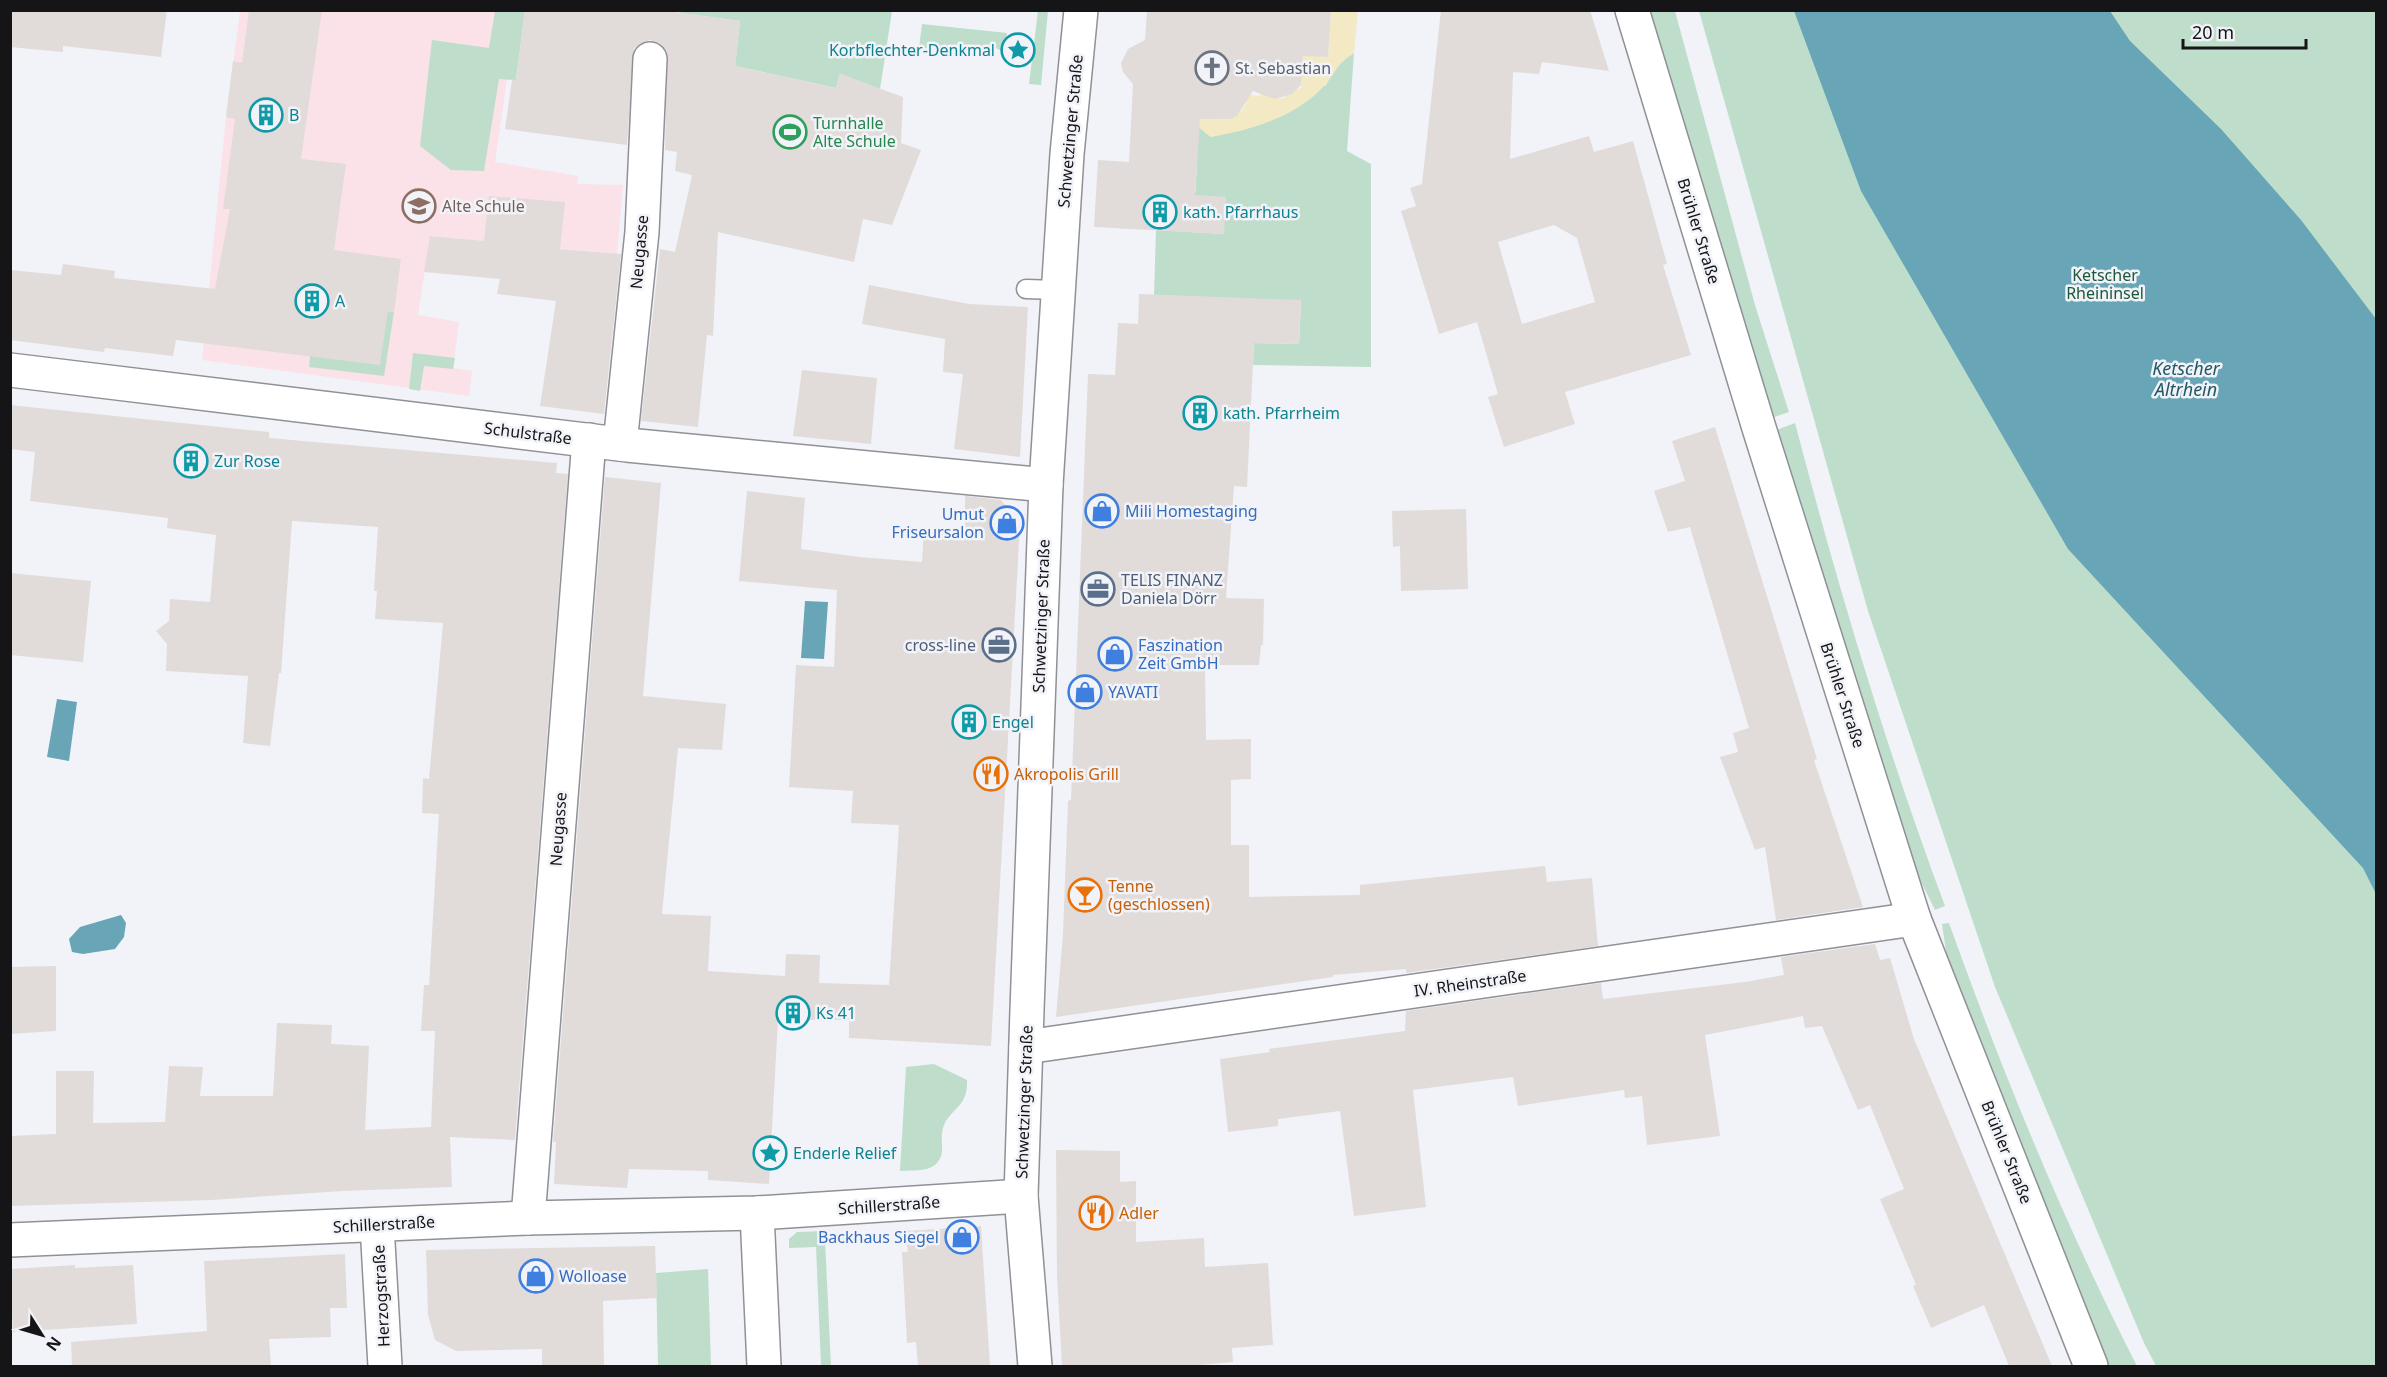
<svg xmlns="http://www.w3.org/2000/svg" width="2387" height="1377" viewBox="0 0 2387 1377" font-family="'Noto Sans',sans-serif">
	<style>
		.education { fill: #fbe1e8 }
		.green { fill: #bedecb }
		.sand { fill: #f3e9c4 }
		.water { fill: #67a5b7 }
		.building { fill: #e1dcd9; fill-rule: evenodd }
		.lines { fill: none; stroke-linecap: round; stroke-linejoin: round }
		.lane-casing { stroke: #909196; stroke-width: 21 }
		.street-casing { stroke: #909196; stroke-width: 36 }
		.secondary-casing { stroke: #909196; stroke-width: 36 }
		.lane { stroke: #fff; stroke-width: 18 }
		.street { stroke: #fff; stroke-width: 33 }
		.secondary { stroke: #fff; stroke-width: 33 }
		.labels { text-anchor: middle; stroke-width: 5; stroke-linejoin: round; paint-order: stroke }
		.culture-label { font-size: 16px; fill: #0d838f; stroke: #f1f3f8; text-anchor: start }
		.worship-label { font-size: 16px; fill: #5b616d; stroke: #f1f3f8; text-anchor: start }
		.leisure-label { font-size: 16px; fill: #27864d; stroke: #f1f3f8; text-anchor: start }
		.street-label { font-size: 16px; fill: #151517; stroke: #f1f3f8 }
		.education-label { font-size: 16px; fill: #785e54; stroke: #f1f3f8; text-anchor: start }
		.park-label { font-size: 16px; fill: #1b573a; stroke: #f1f3f8 }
		.shop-label { font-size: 16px; fill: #366cbe; stroke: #f1f3f8; text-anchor: start }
		.service-label { font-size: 16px; fill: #4e5e75; stroke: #f1f3f8; text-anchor: start }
		.food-label { font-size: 16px; fill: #c56008; stroke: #f1f3f8; text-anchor: start }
		.water-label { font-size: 18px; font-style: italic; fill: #235765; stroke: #f1f3f8 }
	</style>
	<rect width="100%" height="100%" fill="#f1f3f8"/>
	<polygon class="education" points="240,11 525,11 512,80 507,80 495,162 578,176 577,184 623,185 617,254 430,236 418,315 459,322 453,368 472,371 469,396 202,360 226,117"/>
	<g class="green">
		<polygon points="495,11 525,11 516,80 499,79 484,171 451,170 420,146 432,40 489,48"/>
		<polygon points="680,11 892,11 880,89 840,74 836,88 735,66 740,21 681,13"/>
		<polygon points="1038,11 1048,11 1041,85 1029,84"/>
		<polygon points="1649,11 1675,11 1755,305 1789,412 1774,417 1747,337"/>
		<polygon points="1699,11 2376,11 2376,1366 2156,1366 2144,1343 1995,987 1868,611"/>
		<polygon points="922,24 1007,33 1004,52 992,46 956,49 919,48"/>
		<polygon points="1354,53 1347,151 1371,164 1371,367 1253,365 1254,343 1299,344 1301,301 1154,295 1156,230 1224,234 1195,195 1197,166 1168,164 1186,117 1211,137 1326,85 1337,64"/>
		<polygon points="388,311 394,312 384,376 309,367 310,356"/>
		<polygon points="413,353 455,358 453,369 424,366 420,391 409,389"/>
		<path d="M1795,423C1838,587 1886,748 1945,906L1935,910L1902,843L1777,430Z"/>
		<path d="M1949,923C2003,1074 2064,1223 2137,1366H2109L2049,1224L1947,958L1942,924Z"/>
		<path d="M934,1064L967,1080C968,1109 950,1107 943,1128C939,1141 947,1154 936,1164C928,1172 911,1170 900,1171L906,1067Z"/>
		<polygon points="824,1231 825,1240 831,1366 821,1366 816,1247 789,1248 789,1239 797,1232"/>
		<polygon points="708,1269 711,1366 658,1366 656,1273"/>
	</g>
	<path class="sand" d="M1314,11H1358L1354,53C1333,67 1338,71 1324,86C1296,117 1251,130 1211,137L1186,117C1211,118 1243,128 1248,95L1260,96L1261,88C1289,109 1280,93 1301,88L1303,56H1328L1331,12Z"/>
	<g class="water">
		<polygon points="1794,11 2110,11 2130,41 2221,129 2301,220 2376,319 2376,894 2363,868 2068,549 1861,191"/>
		<polygon points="805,601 828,602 824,659 801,658"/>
		<polygon points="57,699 77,702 69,761 47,757"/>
		<polygon points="121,915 126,923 124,937 115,949 83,954 72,952 69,939 80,927"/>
	</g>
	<g class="building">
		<polygon points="10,10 167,10 161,57 63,46 63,52 10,47"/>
		<polygon points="249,10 322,10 301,159 346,164 334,250 401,259 394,312 388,311 380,365 176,340 173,356 105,348 104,352 10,340 10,270 61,275 63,264 115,271 114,278 215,289 230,209 223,209 235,119 226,117 233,61 242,63"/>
		<polygon points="525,10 662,10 740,21 735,66 836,88 840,74 903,97 901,143 921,150 892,225 863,219 854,262 718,232 713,336 707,335 698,427 641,421 660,249 675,252 692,175 675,171 677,152 665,150 667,51 661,44 650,40 641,43 634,49 627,145 505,129 512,80 516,80"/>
		<polygon points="1147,10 1331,12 1328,57 1303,56 1301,85 1292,94 1275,99 1253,91 1237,116 1230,119 1200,119 1195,195 1226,197 1224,234 1094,227 1098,160 1129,162 1133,84 1123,72 1121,63 1128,49 1145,40"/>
		<path d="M1441,10H1590L1609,71L1542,62L1539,74L1513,72L1510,159L1589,136L1594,152L1633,141L1667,264L1663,265L1691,355L1565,392L1575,424L1504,447L1488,397L1498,394L1477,322L1439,334L1401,211L1416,206L1410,188L1422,184ZM1554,225L1577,238L1595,302L1522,324L1498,242Z"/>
		<polygon points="489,196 565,202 560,249 621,254 604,414 540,406 556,301 497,294 500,279 424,272 430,236 484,241"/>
		<polygon points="869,285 969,304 1028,307 1020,457 954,449 963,374 943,372 945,339 862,324"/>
		<polygon points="1139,294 1301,300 1299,344 1254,343 1247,487 1234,486 1226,598 1264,599 1263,645 1261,645 1259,665 1205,665 1206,740 1251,739 1251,779 1231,780 1231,845 1249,845 1249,897 1360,895 1360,885 1545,866 1547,882 1592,878 1598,946 1406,973 1406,969 1333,975 1333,977 1056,1017 1063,934 1068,801 1071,800 1088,374 1115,375 1118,323 1138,324"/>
		<polygon points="802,370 877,378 871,444 793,436"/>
		<polygon points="10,405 269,432 269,438 557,463 556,473 568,474 515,1140 450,1137 452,1187 342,1191 211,1200 10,1206 10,1136 56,1134 56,1071 94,1071 93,1123 165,1122 169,1066 203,1067 200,1096 273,1096 277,1023 332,1025 331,1044 369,1046 365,1130 431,1127 435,1031 421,1031 424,985 429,985 439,814 422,813 423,778 429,779 443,623 375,619 377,591 374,591 378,527 292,521 281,673 279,673 270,746 243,743 248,676 166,671 167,644 156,631 169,621 170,599 210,602 216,535 167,528 168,518 30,501 35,452 10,449"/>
		<polygon points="1715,427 1817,759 1814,760 1863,907 1776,920 1765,847 1755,850 1720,757 1738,752 1733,733 1749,728 1690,527 1668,532 1654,491 1685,481 1672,441"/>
		<polygon points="605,477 661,483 643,696 726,704 722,750 678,748 662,914 711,916 708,971 785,976 786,954 820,955 819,983 889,985 899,825 851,823 853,791 789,787 796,665 834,667 837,590 739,581 747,491 805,498 801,549 859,557 922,562 924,528 965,531 965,496 1001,500 1020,524 991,1046 849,1038 849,1020 778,1020 769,1184 708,1180 708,1171 629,1169 627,1188 554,1184 556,1142 553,1142"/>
		<polygon points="1466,509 1468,589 1401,591 1400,546 1393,547 1392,511"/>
		<polygon points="10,573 91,581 83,662 10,655"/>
		<polygon points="1875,944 1880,960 1890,958 1914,1039 2052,1366 2009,1366 1984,1305 1931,1328 1913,1286 1916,1285 1880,1199 1904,1189 1870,1105 1858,1110 1822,1026 1805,1028 1803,1016 1705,1035 1720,1136 1647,1145 1642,1096 1625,1098 1624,1090 1518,1106 1513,1077 1413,1090 1426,1207 1354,1216 1340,1111 1278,1119 1278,1126 1228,1132 1220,1059 1270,1052 1269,1049 1405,1031 1406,1011 1601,983 1603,999 1745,982 1784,975 1781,957"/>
		<polygon points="56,966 56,1031 10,1034 10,967"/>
		<polygon points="1056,1150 1120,1151 1120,1182 1136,1181 1136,1242 1204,1238 1205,1267 1268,1263 1273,1345 1232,1348 1233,1362 1187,1366 1062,1366 1057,1277"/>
		<polygon points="981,1226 990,1366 918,1366 916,1342 907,1343 902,1252 908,1252 905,1231"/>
		<polygon points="655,1246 657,1298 603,1301 604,1366 542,1366 542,1349 456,1351 435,1340 428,1315 426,1250"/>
		<polygon points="345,1254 347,1308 330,1308 331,1337 269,1339 271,1366 72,1366 71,1342 207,1331 204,1261"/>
		<polygon points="75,1265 75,1268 133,1265 137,1324 13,1332 10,1269"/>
	</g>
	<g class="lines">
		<g class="lane-casing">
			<polyline id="lane" points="1026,289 1057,290"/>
		</g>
		<g class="street-casing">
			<g id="street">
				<polyline points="10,370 627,445 1046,485"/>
				<polyline points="620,444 642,232 650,59"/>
				<polyline points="1026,1047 1914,919"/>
				<polyline points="757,1213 764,1366"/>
				<polyline points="528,1218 589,440"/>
				<polyline points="377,1225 385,1366"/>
				<polyline points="10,1240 528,1218 757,1213 1021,1196"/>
			</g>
		</g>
		<g class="secondary-casing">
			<g id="secondary">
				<polyline points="1632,10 1759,428 1914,919 2091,1366"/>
				<polyline points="1035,1366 1021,1196 1027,1010 1046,485 1067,154 1081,10"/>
			</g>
		</g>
		<use href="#lane" class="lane"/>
		<use href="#street" class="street"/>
		<use href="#secondary" class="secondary"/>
	</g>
	<defs>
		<g id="sight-ring" transform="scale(1.725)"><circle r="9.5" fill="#f1f3f8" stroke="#0f9aa8" stroke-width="1.5"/><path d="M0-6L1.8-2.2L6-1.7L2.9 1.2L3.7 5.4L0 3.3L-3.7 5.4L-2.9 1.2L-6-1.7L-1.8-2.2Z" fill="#0f9aa8"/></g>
		<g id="church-ring" transform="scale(1.725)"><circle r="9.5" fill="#f1f3f8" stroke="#6b7280" stroke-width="1.5"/><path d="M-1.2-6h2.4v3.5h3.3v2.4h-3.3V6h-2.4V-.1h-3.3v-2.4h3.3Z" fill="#6b7280"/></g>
		<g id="building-ring" transform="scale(1.725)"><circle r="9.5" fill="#f1f3f8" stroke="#0f9aa8" stroke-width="1.5"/><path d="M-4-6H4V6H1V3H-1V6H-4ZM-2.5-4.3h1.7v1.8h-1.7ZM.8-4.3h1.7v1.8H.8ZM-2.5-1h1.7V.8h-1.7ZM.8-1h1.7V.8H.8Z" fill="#0f9aa8"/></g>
		<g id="stadium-ring" transform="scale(1.725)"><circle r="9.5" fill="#f1f3f8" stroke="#2e9e5b" stroke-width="1.5"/><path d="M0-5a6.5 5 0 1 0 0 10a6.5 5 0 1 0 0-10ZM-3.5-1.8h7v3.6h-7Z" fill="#2e9e5b"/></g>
		<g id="school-ring" transform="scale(1.725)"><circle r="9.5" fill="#f1f3f8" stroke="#8d6e63" stroke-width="1.5"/><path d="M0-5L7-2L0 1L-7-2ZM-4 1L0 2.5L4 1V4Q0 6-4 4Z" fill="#8d6e63"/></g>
		<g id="shop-ring" transform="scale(1.725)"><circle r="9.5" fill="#f1f3f8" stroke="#3f7fe0" stroke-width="1.5"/><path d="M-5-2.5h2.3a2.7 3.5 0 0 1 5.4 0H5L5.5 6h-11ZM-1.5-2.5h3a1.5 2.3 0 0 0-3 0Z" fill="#3f7fe0"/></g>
		<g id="office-ring" transform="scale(1.725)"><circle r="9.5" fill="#f1f3f8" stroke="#5c6f8a" stroke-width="1.5"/><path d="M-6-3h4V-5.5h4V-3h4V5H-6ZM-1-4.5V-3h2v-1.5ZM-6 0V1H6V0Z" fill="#5c6f8a"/></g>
		<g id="restaurant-ring" transform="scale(1.725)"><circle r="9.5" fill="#f1f3f8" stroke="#e8710a" stroke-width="1.5"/><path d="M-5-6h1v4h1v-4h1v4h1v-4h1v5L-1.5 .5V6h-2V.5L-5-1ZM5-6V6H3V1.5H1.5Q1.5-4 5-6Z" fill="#e8710a"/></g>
		<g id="bar-ring" transform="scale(1.725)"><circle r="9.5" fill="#f1f3f8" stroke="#e8710a" stroke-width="1.5"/><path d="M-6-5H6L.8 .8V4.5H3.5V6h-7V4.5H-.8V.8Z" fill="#e8710a"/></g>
	</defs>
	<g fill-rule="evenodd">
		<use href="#sight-ring" x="1018" y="50"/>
		<use href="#church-ring" x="1212" y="68"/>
		<use href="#building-ring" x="266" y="115"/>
		<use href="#stadium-ring" x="790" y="132"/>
		<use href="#school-ring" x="419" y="206"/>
		<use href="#building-ring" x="1160" y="212"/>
		<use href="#building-ring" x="312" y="301"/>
		<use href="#building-ring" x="1200" y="413"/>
		<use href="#building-ring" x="191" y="461"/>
		<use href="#shop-ring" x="1102" y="511"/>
		<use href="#shop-ring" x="1007" y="523"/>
		<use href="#office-ring" x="1098" y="589"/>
		<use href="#office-ring" x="999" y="645"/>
		<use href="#shop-ring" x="1115" y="654"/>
		<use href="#shop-ring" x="1085" y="692"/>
		<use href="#building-ring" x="969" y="722"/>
		<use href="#restaurant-ring" x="991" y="774"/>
		<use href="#bar-ring" x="1085" y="895"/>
		<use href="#building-ring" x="793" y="1013"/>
		<use href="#sight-ring" x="770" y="1153"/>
		<use href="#restaurant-ring" x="1096" y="1213"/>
		<use href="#shop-ring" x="962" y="1237"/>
		<use href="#shop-ring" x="536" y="1276"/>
	</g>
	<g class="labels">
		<g class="culture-label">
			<text x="995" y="56" text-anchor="end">Korbflechter-Denkmal</text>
			<text x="289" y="121">B</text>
			<text x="1183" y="218">kath. Pfarrhaus</text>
			<text x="335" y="307">A</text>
			<text x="1223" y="419">kath. Pfarrheim</text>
			<text x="214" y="467">Zur Rose</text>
			<text x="992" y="728">Engel</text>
			<text x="816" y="1019">Ks 41</text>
			<text x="793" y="1159">Enderle Relief</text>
		</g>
		<g class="worship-label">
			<text x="1235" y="74">St. Sebastian</text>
		</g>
		<g class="leisure-label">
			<text x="813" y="129">Turnhalle<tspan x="813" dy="18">Alte Schule</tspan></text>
		</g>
		<g class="street-label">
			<text transform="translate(1070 131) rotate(-85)" y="6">Schwetzinger Straße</text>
			<text transform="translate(1699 231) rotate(73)" y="6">Brühler Straße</text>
			<text transform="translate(639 252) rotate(-85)" y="6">Neugasse</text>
			<text transform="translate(528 433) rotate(7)" y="6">Schulstraße</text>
			<text transform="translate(1041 616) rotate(-88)" y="6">Schwetzinger Straße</text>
			<text transform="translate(1843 695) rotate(72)" y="6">Brühler Straße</text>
			<text transform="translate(558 829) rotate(-86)" y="6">Neugasse</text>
			<text transform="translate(1470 983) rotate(-8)" y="6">IV. Rheinstraße</text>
			<text transform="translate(1024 1102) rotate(-88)" y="6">Schwetzinger Straße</text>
			<text transform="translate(2007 1152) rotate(68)" y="6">Brühler Straße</text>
			<text transform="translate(889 1205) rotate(-4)" y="6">Schillerstraße</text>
			<text transform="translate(384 1224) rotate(-3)" y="6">Schillerstraße</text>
			<text transform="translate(381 1296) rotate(-93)" y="6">Herzogstraße</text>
		</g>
		<g class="education-label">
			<text x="442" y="212">Alte Schule</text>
		</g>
		<g class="park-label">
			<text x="2105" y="281">Ketscher<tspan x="2105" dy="18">Rheininsel</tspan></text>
		</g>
		<g class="shop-label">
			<text x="1125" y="517">Mili Homestaging</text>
			<text x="984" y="520" text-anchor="end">Umut<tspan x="984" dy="18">Friseursalon</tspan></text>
			<text x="1138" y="651">Faszination<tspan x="1138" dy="18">Zeit GmbH</tspan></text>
			<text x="1108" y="698">YAVATI</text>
			<text x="939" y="1243" text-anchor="end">Backhaus Siegel</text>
			<text x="559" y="1282">Wolloase</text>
		</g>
		<g class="service-label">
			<text x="1121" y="586">TELIS FINANZ<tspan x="1121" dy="18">Daniela Dörr</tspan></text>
			<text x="976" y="651" text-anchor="end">cross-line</text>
		</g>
		<g class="food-label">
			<text x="1014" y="780">Akropolis Grill</text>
			<text x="1108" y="892">Tenne<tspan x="1108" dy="18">(geschlossen)</tspan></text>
			<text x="1119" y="1219">Adler</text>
		</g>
		<g class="water-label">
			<text x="2186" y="375">Ketscher<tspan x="2186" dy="21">Altrhein</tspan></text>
		</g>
	</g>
	<rect width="2387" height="1377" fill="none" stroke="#151517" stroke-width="24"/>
	<g transform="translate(42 1335) rotate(127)" stroke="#f1f3f8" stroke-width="4.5" paint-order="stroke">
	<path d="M0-4.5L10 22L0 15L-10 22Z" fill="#151517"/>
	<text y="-9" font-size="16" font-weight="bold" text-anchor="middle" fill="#151517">N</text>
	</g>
	<path d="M2183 39v9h123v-9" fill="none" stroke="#151517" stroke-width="3"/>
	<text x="2192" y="39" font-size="18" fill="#151517" stroke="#f1f3f8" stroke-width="4.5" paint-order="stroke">20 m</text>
</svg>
